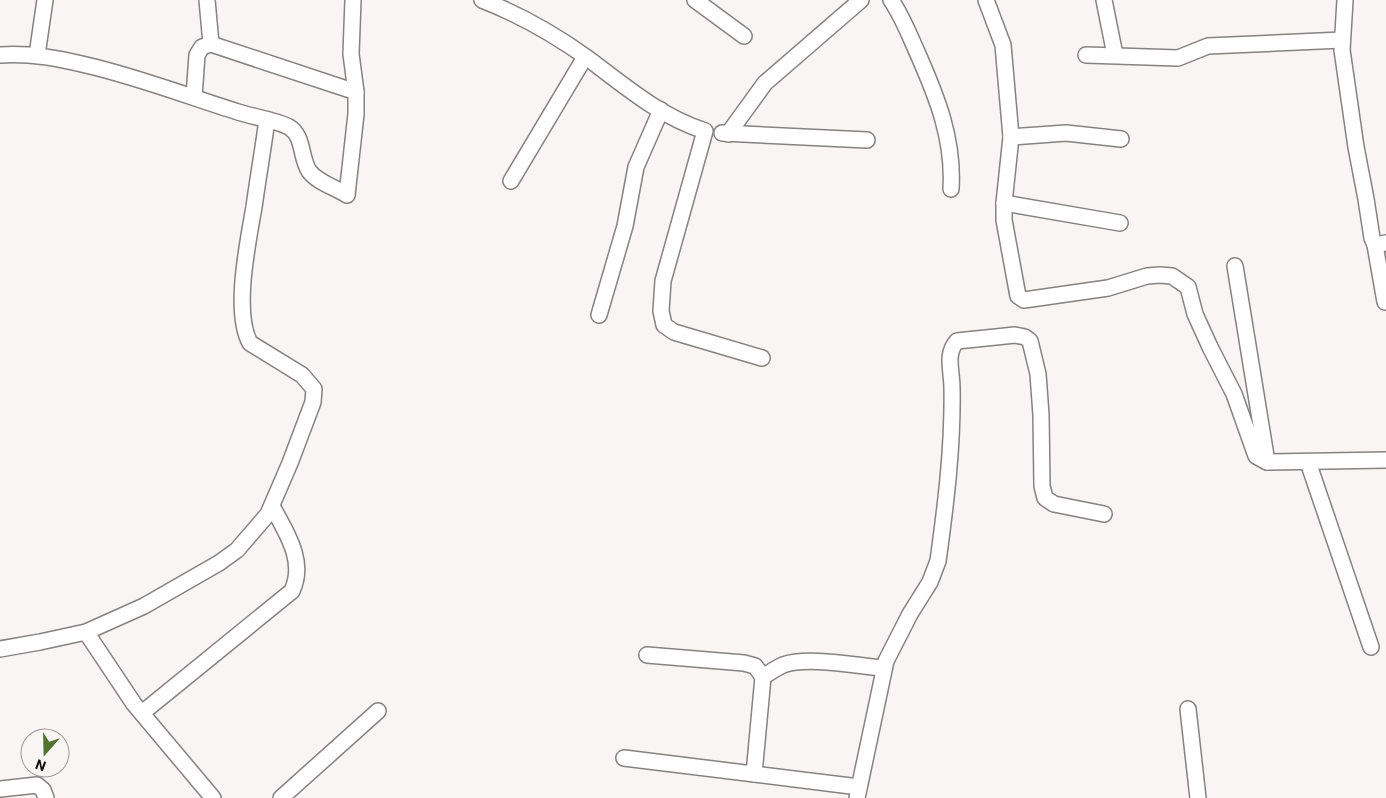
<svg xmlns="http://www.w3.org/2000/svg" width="1386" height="798" viewBox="0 0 1386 798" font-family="Roboto,sans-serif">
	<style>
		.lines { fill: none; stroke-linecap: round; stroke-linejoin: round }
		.minor-casing { stroke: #868281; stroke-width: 18 }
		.minor { stroke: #fff; stroke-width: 15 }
	</style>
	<rect width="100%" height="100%" fill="#f9f5f4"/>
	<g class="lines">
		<g class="minor-casing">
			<g id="minor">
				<polyline points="207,0 211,44"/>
				<path d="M482,0C518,14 555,35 586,57C625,86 659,116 705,131L663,281L661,311L664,325L674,332L762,358"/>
				<polyline points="695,0 744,36"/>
				<path d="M891,0C902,16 909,34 917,52C937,97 954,139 951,189"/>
				<polyline points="986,0 1003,45 1011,137 1004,203 1004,220 1018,296 1024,300 1108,288 1147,276 1160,275 1172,276 1188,287 1195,314 1210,347 1234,394 1256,456 1267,462 1386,460"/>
				<polyline points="1104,0 1115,55"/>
				<polyline points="1345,0 1342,50 1356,147 1366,199 1372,238 1375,245 1386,243"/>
				<path d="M0,55C30,53 57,58 86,65C138,77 187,96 238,112C253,117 276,120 289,127C304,136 300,157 309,171C318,183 335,187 347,195L356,114V92L351,54L353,0"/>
				<polyline points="37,55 45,0"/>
				<polyline points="1086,55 1178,58 1208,46 1342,40"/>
				<polyline points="194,97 197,55 202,47 211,44 356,92"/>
				<polyline points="722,133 867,140"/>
				<polyline points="728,134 765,83 861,0"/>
				<polyline points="1011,137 1066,133 1121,139"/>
				<polyline points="511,181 585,57"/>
				<polyline points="1004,203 1120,223"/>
				<polyline points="1375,245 1385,302"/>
				<polyline points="1235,266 1267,462"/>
				<polyline points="599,315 625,226 636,167 661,110"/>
				<polyline points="1308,462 1371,647"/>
				<polyline points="86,632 134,704 213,798"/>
				<path d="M0,649L40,642L86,632L144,606L219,563L237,550L268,514L290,463L313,402L314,389L302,375L250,343C233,312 248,242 254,207C258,178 263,149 267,120"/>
				<polyline points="647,655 744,663 755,666 763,677 754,774"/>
				<path d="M763,677C769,673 776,668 783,665C808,656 857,666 884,668"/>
				<polyline points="1188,709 1198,798"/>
				<path d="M142,713L292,591C306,561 286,532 272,506"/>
				<polyline points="624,758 859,787"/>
				<polyline points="0,789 37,785 43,790 46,798"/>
				<polyline points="281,798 378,711"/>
				<path d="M857,798L886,661L910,614L930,582L938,561C946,503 953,446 952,388C952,371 945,354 957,341L1015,335L1025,337L1030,341L1038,374L1041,415L1042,486L1045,498L1054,504L1104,514"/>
			</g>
		</g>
		<use href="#minor" class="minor"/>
	</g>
	<g transform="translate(45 753) rotate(200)"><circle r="24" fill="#f9f5f4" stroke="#9b9897"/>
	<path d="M0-4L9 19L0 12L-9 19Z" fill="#50742d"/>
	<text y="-8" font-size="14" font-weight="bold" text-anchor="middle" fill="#0e0d0c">N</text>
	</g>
</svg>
